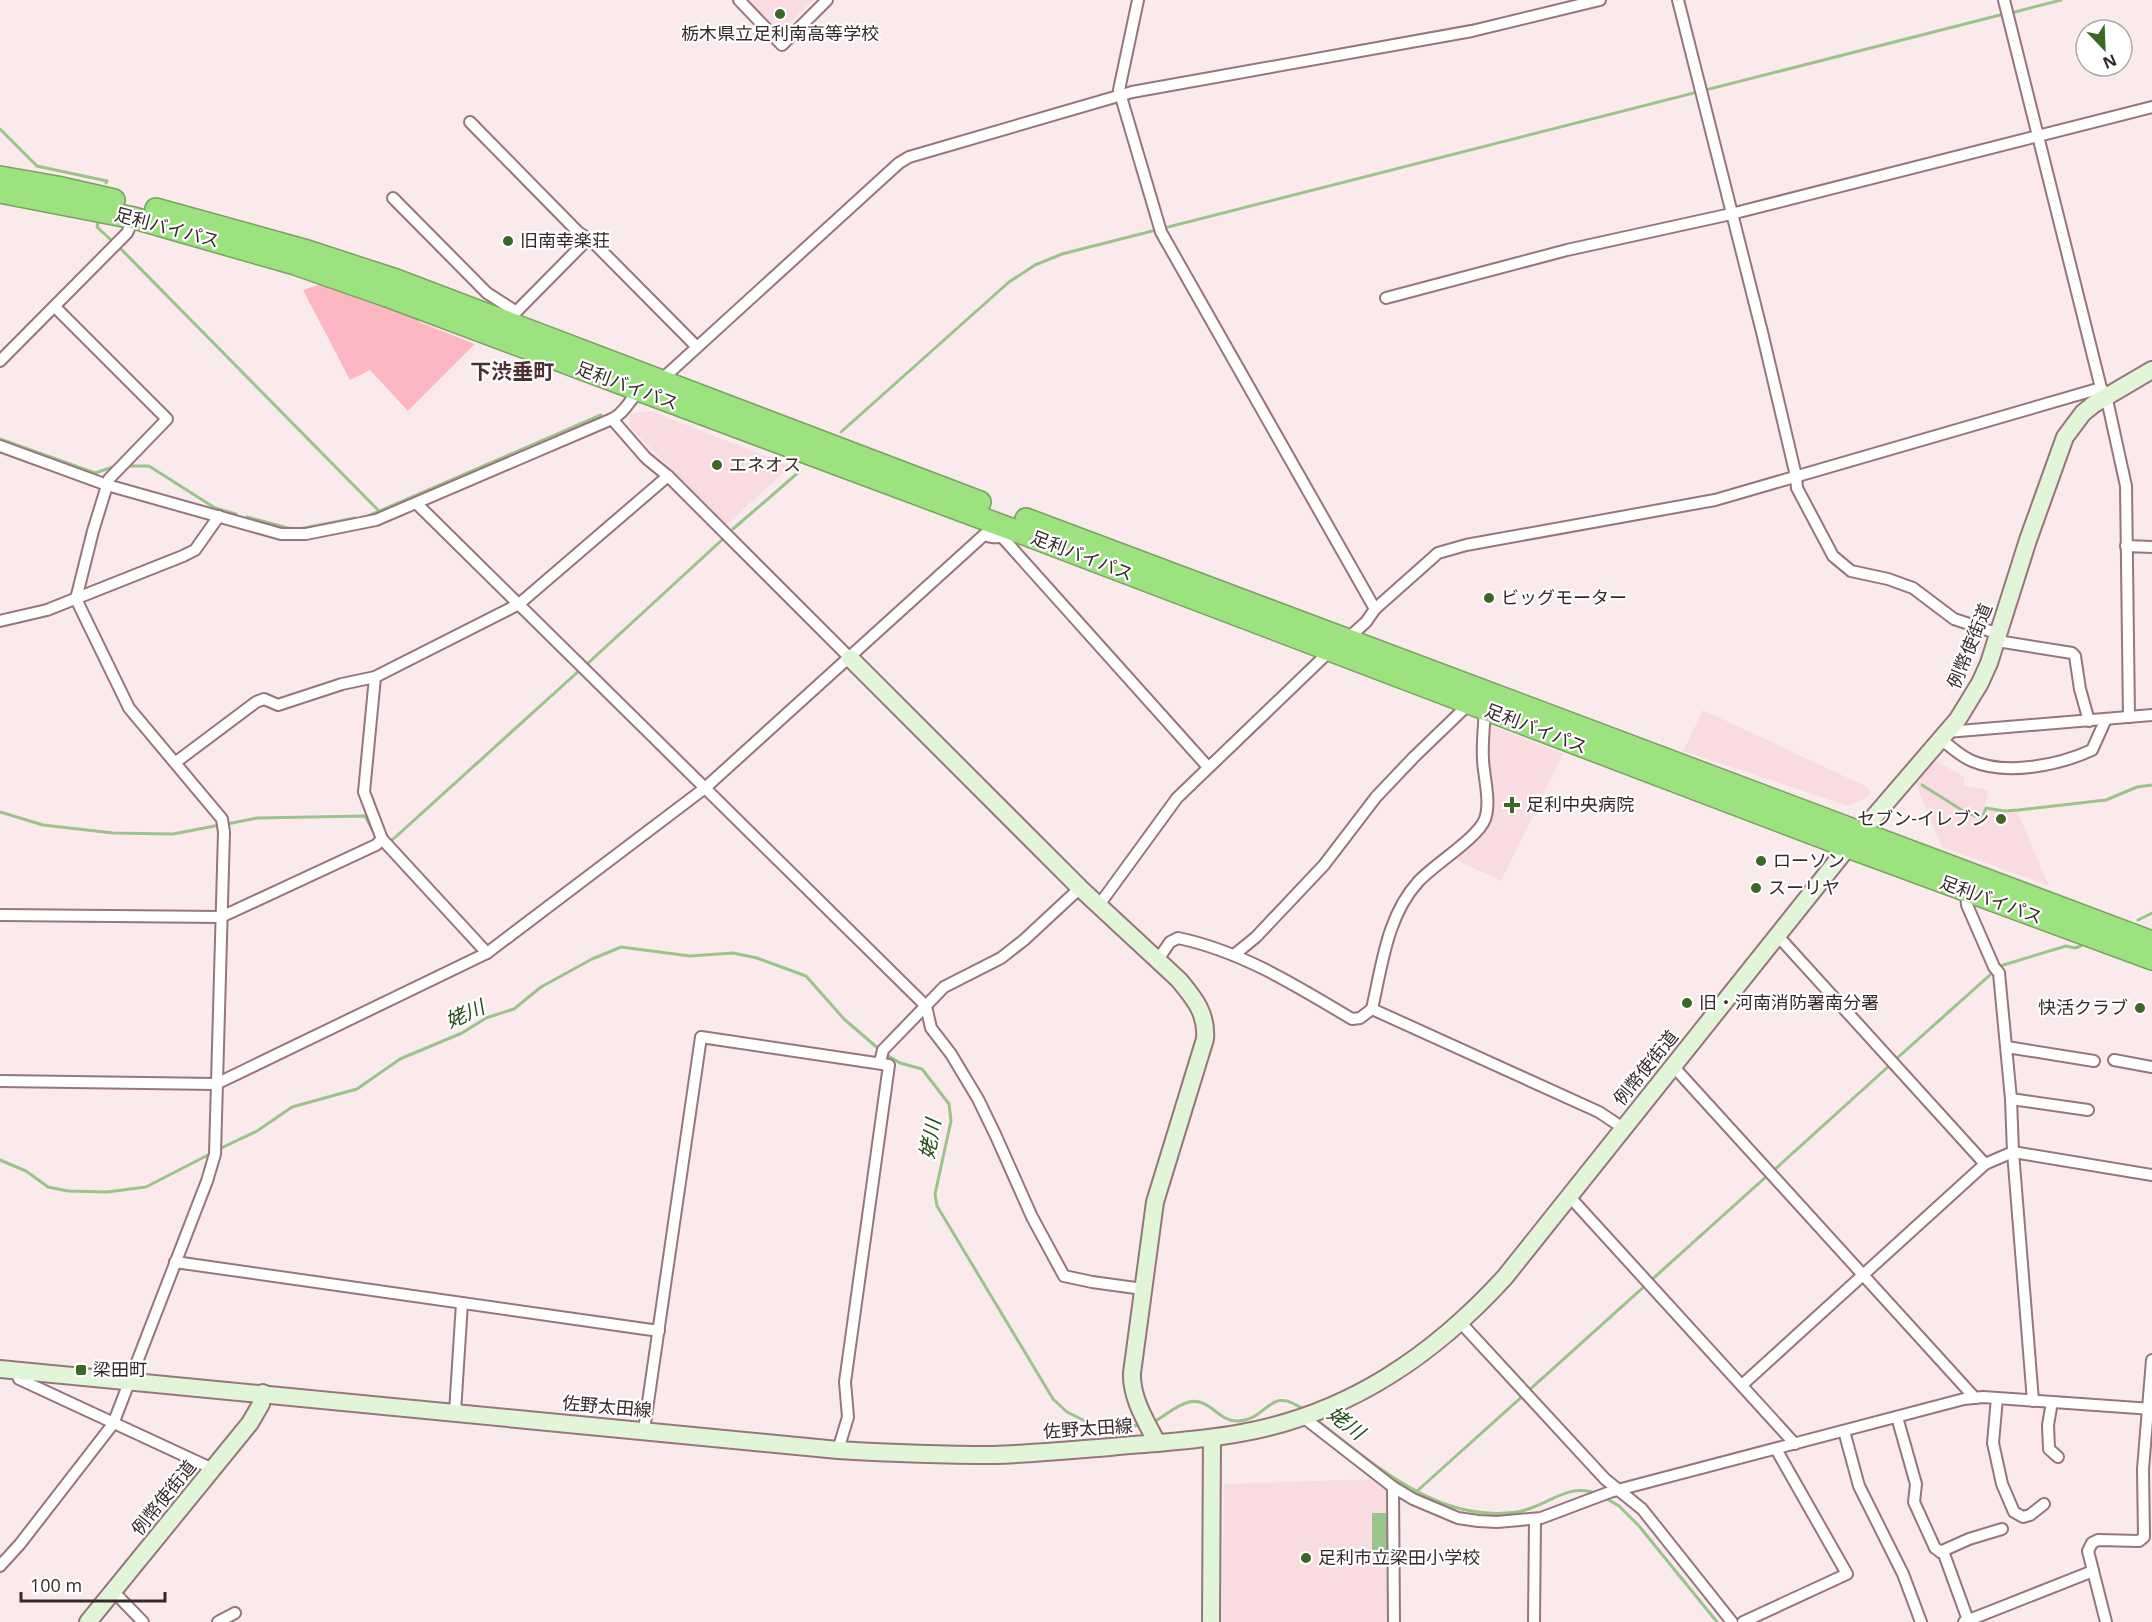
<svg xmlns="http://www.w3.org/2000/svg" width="2152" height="1622" viewBox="0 0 2152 1622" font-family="'Open Sans','Noto Sans JP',sans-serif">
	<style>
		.built { fill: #f9dce1 }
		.green { fill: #fdb7c3 }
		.water { fill: #9ac48a }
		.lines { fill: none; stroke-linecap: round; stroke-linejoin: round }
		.stream { stroke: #9ac48a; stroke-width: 3 }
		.street-casing { stroke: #98757b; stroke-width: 14 }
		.secondary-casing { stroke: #98757b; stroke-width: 20 }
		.highway-casing { stroke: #79a162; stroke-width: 24 }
		.street { stroke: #fff; stroke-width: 10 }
		.secondary { stroke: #e1f6d9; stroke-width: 16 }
		.highway { stroke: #9ce27f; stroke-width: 21 }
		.poi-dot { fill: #3b6826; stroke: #fff; stroke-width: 2 }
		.labels { text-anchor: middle; stroke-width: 4.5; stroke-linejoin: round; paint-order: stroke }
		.poi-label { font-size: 18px; fill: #37282b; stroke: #fff; text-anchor: start }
		.street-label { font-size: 18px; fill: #37282b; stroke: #fff }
		.water-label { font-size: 20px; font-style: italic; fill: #264d13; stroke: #fff }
		.quarter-label { font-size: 21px; font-weight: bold; fill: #4d2f35; stroke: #fff }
	</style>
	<rect width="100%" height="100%" fill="#faeaec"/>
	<g class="built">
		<polygon points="747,0 813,0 784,28 775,29"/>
		<polygon points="651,411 791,466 726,525 629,426 630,414"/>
		<polygon points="1703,710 1863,785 1871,791 1866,798 1848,806 1683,751"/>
		<polygon points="1486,723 1563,754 1501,881 1450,857 1486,814"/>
		<polygon points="1933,759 1964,777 1964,786 1989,790 1982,817 1966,811 1923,784 1964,813 1983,820 1987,809 2017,811 2049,886 1942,847 1914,780"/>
		<polygon points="1373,1479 1390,1494 1390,1622 1222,1622 1224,1484"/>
	</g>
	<polygon class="green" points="321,284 417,318 419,322 475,344 408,411 370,370 350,380 303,290"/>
	<rect class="water" x="1372" y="1513" width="17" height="37"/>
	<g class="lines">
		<g class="stream">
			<polyline points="2011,13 2061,0"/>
			<polyline points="1320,53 1484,23"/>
			<polyline points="0,129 37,166 107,181 106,183"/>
			<polyline points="98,223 97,227 110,239"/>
			<polyline points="121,249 379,511"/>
			<polyline points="841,432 1009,282 1035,265 1062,254 2004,14"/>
			<polyline points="0,439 95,473 113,467"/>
			<polyline points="128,466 149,466 215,508 236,514"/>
			<polyline points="368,516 601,415"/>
			<polyline points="247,517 288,528 299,529 355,518"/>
			<polyline points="733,529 800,471"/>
			<polyline points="586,665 724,538"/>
			<polyline points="1922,785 1965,812 1982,818 1986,808 2004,811 2018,810 2106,800 2137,787 2152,785"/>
			<polyline points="0,812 43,825 113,833 173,834 220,825"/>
			<polyline points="227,824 257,818 365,816 374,833"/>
			<polyline points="390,842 581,669"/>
			<polyline points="2138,920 2152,913"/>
			<polyline points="885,1054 900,1063 922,1069 949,1104 951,1121 935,1194 937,1206 1053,1399 1067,1412 1091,1424 1143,1426"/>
			<polyline points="1895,1060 2000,966 2066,946 2075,948 2081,946"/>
			<polyline points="217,1150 257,1131 292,1107 357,1089 400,1059 462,1033 486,1018 514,1009 541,987 592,959 621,947 690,956 733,953 757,958 806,976 844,1019 880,1050"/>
			<polyline points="0,1160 26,1171 48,1187 68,1191 107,1192 146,1187 212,1153"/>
			<polyline points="1773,1171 1890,1065"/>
			<path d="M1314,1418C1373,1463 1437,1524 1517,1512C1548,1507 1564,1483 1595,1493"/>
			<path d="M1152,1423C1164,1417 1176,1405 1189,1402C1210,1397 1219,1423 1239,1421C1269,1419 1269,1384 1304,1410"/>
			<polyline points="1416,1492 1768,1175"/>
			<polyline points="1604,1497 1619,1506 1639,1526 1717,1622"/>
		</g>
		<g class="street-casing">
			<g id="street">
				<polyline points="739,0 782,45 827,0"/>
				<polyline points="1138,0 1119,90 1161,232 1375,609"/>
				<polyline points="1678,0 1762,332 1796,476 1797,488 1833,556 1851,571 1888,579 1913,588 1954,619 1999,634"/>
				<polyline points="2004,0 2101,388 2106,395 2126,486 2129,717"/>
				<polyline points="470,122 578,232 593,242 696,346"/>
				<polyline points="393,198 487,293 515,311"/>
				<polyline points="1386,298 1567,250 1731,214 2152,107"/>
				<polyline points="512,316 588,239"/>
				<polyline points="0,361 127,233 134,218"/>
				<polyline points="660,381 899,163 909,157 1132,92 1472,31 1600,0"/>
				<polyline points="612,419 646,458 668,476 850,658"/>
				<path d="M0,446L107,485L281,534H306L376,520L612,419C625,413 629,400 640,390"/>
				<polyline points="416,503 926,1006 931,1028 951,1054 978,1099 995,1134 1032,1217 1064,1276 1092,1282 1143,1289"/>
				<polyline points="1002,537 1208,767"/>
				<polyline points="2126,546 2152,547"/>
				<polyline points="0,621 47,610 183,556 195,550 219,516"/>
				<polyline points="1345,641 1366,622 1375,609 1438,553 1466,545 1715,500 2101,388"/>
				<polyline points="1997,641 2072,653 2075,656 2080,689 2089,721"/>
				<polyline points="375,677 364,792 382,839 487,953"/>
				<polyline points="1947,732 2152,715"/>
				<path d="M1941,739C1951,747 1960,756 1972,761C2007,776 2059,765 2092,750L2106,719"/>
				<polyline points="176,762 256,702 264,699 278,705 342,684 375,677 519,604 668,476"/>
				<polyline points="1966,890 1967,905 1994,967 1999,973 2011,1099 2013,1152 2033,1401"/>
				<polyline points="1099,905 1177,798 1332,649"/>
				<polyline points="0,915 221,917 376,845 382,839"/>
				<polyline points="1778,936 1985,1164"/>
				<polyline points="1234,955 1256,937 1324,865 1376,797 1414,757 1469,704"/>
				<path d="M1157,961L1170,942L1178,938C1241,951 1297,986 1352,1019L1360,1018L1372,1009L1599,1112L1623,1128"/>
				<path d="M1372,1009C1382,965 1387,916 1418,882C1433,865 1478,838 1485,819C1491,802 1484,778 1483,760C1482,743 1484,726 1485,710"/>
				<polyline points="2007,1047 2094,1061"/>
				<polyline points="2114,1060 2152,1067"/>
				<polyline points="880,1062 883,1050 944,987 1001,958 1024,940 1080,888"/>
				<polyline points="1673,1066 1975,1398"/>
				<path d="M0,1081L216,1084L487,953L705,788L984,535C997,539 1000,539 1008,528"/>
				<polyline points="2011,1099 2088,1110"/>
				<polyline points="1569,1196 1795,1444"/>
				<polyline points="175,1262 659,1331"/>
				<polyline points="1461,1323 1605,1479 1642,1509 1732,1622"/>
				<polyline points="16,1371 19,1379 213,1469"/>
				<polyline points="1742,1385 1985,1164 2013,1152 2152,1175"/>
				<polyline points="1997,1398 1993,1443 2002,1484 2014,1512 2023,1517 2030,1515 2044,1504"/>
				<polyline points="2052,1402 2048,1425 2049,1449 2058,1457"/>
				<polyline points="455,1412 462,1303"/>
				<polyline points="1303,1417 1393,1487 1413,1499 1458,1518 1478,1521 1497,1522 1541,1518 1610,1492 1964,1399 1983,1397 2152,1409"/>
				<polyline points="1897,1417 1916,1484 1914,1502 1935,1548 1944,1554 1968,1620"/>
				<polyline points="644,1430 701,1037 889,1065 845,1382 848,1417 838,1450"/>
				<polyline points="1844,1431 1859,1486 1903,1574 1921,1622"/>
				<polyline points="1393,1487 1394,1622"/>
				<polyline points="1940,1552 1969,1539 2002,1529"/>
				<polyline points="0,1566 20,1544 113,1424 207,1181 215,1154 224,832 222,819 129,708 76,599 93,531 109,479 167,419 55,307"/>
				<polyline points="113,1591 143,1622"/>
				<polyline points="218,1622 235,1613"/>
				<polyline points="1534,1622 1535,1519"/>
				<polyline points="1743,1622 1847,1574 1776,1449"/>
				<polyline points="1964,1622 2093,1571"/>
				<polyline points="2106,1622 2088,1551 2092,1543 2098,1540 2139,1541 2144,1537 2143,1469 2152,1360"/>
			</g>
		</g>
		<g class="secondary-casing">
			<g id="secondary">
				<path d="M850,658L1080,888L1179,980C1195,999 1207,1014 1205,1039L1155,1202L1132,1373C1131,1398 1146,1421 1157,1443"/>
				<path d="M0,1369L838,1450C889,1453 941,1455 992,1455C1031,1454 1071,1450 1110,1447C1153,1443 1198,1441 1241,1433C1348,1414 1433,1356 1505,1277L1848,847L1958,719L1980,683L1989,663L2028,540L2065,437L2083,413L2094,404L2152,370"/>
				<polyline points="88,1622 250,1423 261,1404 263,1393"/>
				<polyline points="1211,1622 1212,1438"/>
			</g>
		</g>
		<g class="highway-casing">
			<g id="highway">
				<polyline points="0,177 57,187 114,200"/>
				<polyline points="0,192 134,218 295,264 387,296 1008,528 1848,847 2152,959"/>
				<polyline points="156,209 304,250 396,280 980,502"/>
				<polyline points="1026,519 2152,942"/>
			</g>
		</g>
		<use href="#street" class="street"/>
		<use href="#secondary" class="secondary"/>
		<use href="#highway" class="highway"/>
	</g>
	<g class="poi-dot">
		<circle cx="780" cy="14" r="6"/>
		<circle cx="508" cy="241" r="6"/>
		<circle cx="717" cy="465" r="6"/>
		<circle cx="1489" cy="598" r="6"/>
		<path d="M1509 796h6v6h6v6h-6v6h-6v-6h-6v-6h6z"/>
		<circle cx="2001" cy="819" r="6"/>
		<circle cx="1761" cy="861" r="6"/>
		<circle cx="1756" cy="888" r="6"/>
		<circle cx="1687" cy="1003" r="6"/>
		<circle cx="2140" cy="1008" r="6"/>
		<rect x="75" y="1364" width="12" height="12" rx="3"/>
		<circle cx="1306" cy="1558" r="6"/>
	</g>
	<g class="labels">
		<g class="poi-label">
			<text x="780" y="40" text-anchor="middle">栃木県立足利南高等学校</text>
			<text x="520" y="247">旧南幸楽荘</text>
			<text x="729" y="471">エネオス</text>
			<text x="1501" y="604">ビッグモーター</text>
			<text x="1526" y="811">足利中央病院</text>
			<text x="1989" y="825" text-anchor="end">セブン-イレブン</text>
			<text x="1773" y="867">ローソン</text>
			<text x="1768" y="894">スーリヤ</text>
			<text x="1699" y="1009">旧・河南消防署南分署</text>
			<text x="2128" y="1014" text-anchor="end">快活クラブ</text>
			<text x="93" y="1376">梁田町</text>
			<text x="1318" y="1564">足利市立梁田小学校</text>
		</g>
		<g class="street-label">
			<text transform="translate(167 228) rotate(15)" y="6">足利バイパス</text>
			<text transform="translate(627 386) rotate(20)" y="6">足利バイパス</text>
			<text transform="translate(1082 556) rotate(21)" y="6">足利バイパス</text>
			<text transform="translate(1970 646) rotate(-68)" y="6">例幣使街道</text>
			<text transform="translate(1536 729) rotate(21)" y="6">足利バイパス</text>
			<text transform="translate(1991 900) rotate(20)" y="6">足利バイパス</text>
			<text transform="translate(1646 1068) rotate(-51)" y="6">例幣使街道</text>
			<text transform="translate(607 1407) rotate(5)" y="6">佐野太田線</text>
			<text transform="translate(1088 1429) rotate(-4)" y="6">佐野太田線</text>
			<text transform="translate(164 1498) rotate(-51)" y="6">例幣使街道</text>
		</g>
		<g class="water-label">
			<text transform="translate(465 1014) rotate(-24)" y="7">姥川</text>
			<text transform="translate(930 1139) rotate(-80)" y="7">姥川</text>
			<text transform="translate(1346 1423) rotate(37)" y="7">姥川</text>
		</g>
		<g class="quarter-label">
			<text x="512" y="379">下渋垂町</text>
		</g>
	</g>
	<g transform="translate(2104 48) rotate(157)"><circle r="28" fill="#ffffff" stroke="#afa9aa" stroke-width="1.5"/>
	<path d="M0-4.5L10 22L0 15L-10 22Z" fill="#3b6826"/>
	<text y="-9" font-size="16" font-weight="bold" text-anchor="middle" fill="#37282b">N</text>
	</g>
	<path d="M21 1592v9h144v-9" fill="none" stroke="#37282b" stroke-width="3"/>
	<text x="30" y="1592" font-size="18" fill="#37282b" stroke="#ffffff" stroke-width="4.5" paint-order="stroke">100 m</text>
</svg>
